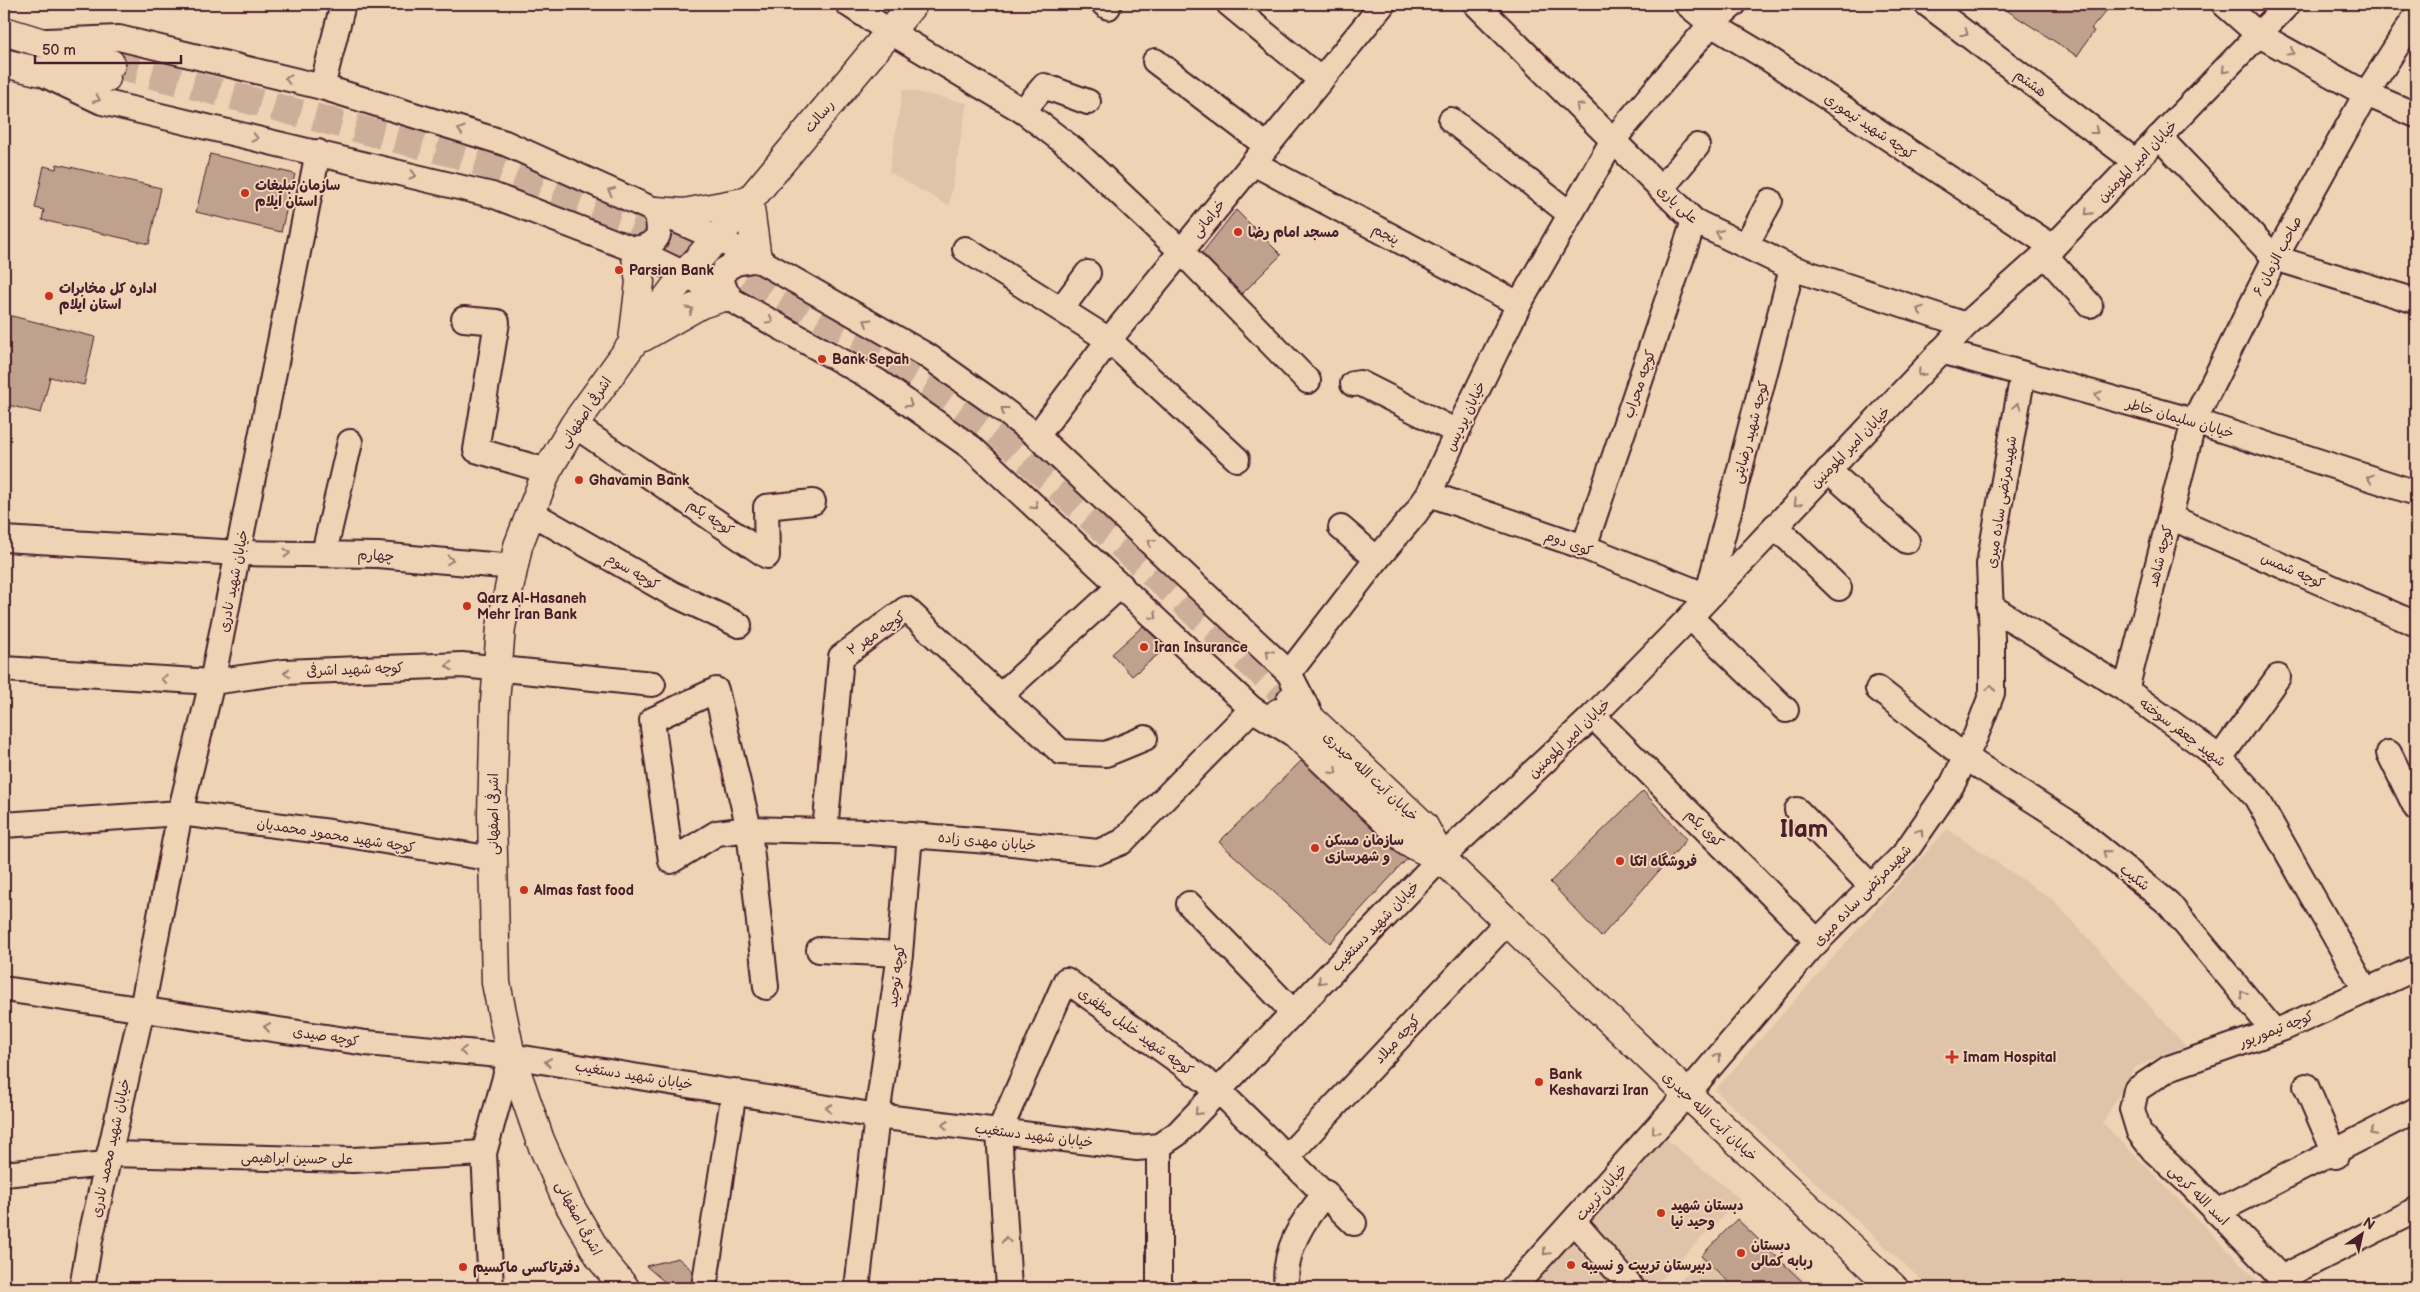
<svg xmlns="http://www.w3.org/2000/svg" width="2420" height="1292" viewBox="0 0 2420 1292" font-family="'Balsamiq Sans','Playpen Sans Arabic',sans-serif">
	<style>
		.built { fill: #e0c4a9 }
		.building { fill: #c0a18e; stroke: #4a1f2b }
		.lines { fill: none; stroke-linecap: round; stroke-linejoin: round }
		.major-tunnel { stroke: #cdaf99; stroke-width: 28; stroke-dasharray: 28 14; stroke-linecap: butt }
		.minor-casing { stroke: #4a1f2b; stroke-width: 28 }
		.major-casing { stroke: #4a1f2b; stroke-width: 31 }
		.minor { stroke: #eed3b5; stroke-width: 24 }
		.major { stroke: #eed3b5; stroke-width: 28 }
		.oneway { stroke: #9c7970 }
		.poi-dot { fill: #c8321e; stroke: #eed3b5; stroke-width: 2 }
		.labels { text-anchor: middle; stroke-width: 4; stroke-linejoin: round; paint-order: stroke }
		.street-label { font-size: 14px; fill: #4a1f2b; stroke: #eed3b5 }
		.poi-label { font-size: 14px; font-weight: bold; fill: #4a1f2b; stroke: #eed3b5; text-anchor: start }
		.town-label { font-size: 24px; font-weight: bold; fill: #4a1f2b; stroke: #eed3b5 }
	</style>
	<rect width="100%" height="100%" fill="#eed3b5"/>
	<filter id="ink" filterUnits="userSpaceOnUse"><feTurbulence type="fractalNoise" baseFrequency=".02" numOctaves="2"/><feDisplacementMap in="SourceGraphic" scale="10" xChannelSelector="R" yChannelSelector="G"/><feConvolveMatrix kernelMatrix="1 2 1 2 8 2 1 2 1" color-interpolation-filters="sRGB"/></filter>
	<g filter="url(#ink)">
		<g class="built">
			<polygon points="903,89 967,103 949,206 889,172"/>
			<polygon points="1947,829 2053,900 2186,1046 2134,1068 2103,1123 2265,1288 1930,1288 1715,1090"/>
			<polygon points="1665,1138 1740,1199 1652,1288 1633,1288 1583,1227"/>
			<polygon points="1738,1219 1813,1288 1674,1288"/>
			<polygon points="1570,1241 1615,1288 1530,1288"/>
		</g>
		<g class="building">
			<polygon points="1997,4 2112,4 2091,29 2094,31 2077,56"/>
			<polygon points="210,154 295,174 281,232 196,212"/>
			<polygon points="57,164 161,188 149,244 42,220 44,210 35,208 44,166 56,169"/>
			<polygon points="1236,210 1281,255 1242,294 1202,253"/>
			<polygon points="4,314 95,337 84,385 50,377 41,413 4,404"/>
			<polygon points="1143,626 1166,648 1132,676 1112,654"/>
			<polygon points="1301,761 1398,854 1407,859 1330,943 1219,842"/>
			<polygon points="1643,791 1687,839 1601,937 1550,882"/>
			<polygon points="1737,1219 1809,1288 1735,1288 1701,1256"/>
			<polygon points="678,1258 693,1271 691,1288 672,1288 646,1266"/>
		</g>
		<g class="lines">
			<polyline class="major-tunnel" points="111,64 459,155 514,174 650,226 690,245 751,278 934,387 998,433 1291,700"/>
			<g class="minor-casing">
				<g id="minor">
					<polyline points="848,4 889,31 1023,111 1074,150 1181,251 1308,381"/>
					<polyline points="1104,4 1108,7"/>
					<polyline points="1229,4 1321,80"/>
					<polyline points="1476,4 1694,221 1792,268 1966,325"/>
					<polyline points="1687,4 1711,24 1769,59 2053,247"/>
					<polyline points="1927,4 2136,162"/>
					<polyline points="2224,4 2259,35 2366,94 2416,115"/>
					<polyline points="47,41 119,38 322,87 505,143 716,238 757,259 929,357 998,406 1037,436 1289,673 1311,716"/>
					<polyline points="1155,61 1267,146"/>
					<polyline points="45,75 102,102 492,195 635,250 685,274 877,381 972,448 1252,709 1293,734"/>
					<polyline points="322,87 343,4"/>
					<polyline points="1023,111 1044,86 1088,102"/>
					<polyline points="1451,120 1570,214"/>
					<polyline points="2159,137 2275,258 2416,301"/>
					<polyline points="1253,163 1519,304"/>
					<polyline points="1661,189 1697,146"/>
					<polyline points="1746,245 1770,201"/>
					<polyline points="965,249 1109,340 1237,459"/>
					<path d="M635,250C660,242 662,236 656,211"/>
					<polyline points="2045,255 2090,305"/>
					<polyline points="727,296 722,281 724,270 736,263 757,259"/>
					<polyline points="1061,309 1088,273"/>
					<polyline points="464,319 497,322 476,450 547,471"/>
					<polyline points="1941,351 2194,421 2416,493"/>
					<polyline points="1353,384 1360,383 1457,432"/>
					<polyline points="574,425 767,556 766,507 813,502"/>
					<polyline points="1037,436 1109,340 1383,4"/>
					<polyline points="1828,470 1907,541"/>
					<polyline points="1429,494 1584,547 1707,596 1792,268"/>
					<polyline points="530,512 671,593 739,625"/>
					<polyline points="2170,517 2416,624"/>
					<polyline points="1775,526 1839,588"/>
					<polyline points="1341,528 1377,559"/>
					<polyline points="4,539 239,553 378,555 514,567"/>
					<polyline points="1584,547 1694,221"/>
					<polyline points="324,553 350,442"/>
					<polyline points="1990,606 2126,690 2220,758 2256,797 2366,991"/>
					<polyline points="1690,617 1786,710"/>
					<polyline points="4,669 212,682 284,672 462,665 653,684"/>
					<polyline points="1289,673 1377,559 1415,514 1429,494 1457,432 1519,304 1613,140 1711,24 1734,4"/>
					<polyline points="1878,689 1965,757 2066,821 2168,903 2274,1031"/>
					<polyline points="2126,690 2194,421 2275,258 2366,94 2416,16"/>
					<polyline points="1001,695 1121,585"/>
					<polyline points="1593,716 1817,941"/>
					<polyline points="2389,753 2416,808"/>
					<polyline points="2220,758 2278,677"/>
					<polyline points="1797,810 1871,886"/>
					<polyline points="4,825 180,813 330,832 493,859"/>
					<polyline points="825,831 841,657 906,609 1061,752 1106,754 1145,738"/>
					<polyline points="1189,904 1292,1011"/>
					<polyline points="819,950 900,954"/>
					<polyline points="766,987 749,829 716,690 652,720 671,861 717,833 749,829 869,832 1002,842 1098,852 1122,842 1252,709"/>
					<polyline points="4,989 366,1043 511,1056 877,1116 1137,1148 1159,1146 1177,1134 1441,858 1593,716 1690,617 1966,325 2053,247 2288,4"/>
					<polyline points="2306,1086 2336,1156"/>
					<polyline points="109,1154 353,1160 484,1153"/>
					<polyline points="1287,1157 1507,922"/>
					<polyline points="4,1174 106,1164"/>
					<polyline points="2216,1212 2416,1110"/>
					<polyline points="1574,1222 1632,1288"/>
					<polyline points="2281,1278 2416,1210"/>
					<polyline points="82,1288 90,1240 142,1009 180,813 212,682 318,152"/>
					<polyline points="491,1288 484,1153 511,1056"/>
					<polyline points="704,1288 734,1091"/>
					<polyline points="857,1288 877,1116 900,954 910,835"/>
					<polyline points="1009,1288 999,1132 1066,980 1218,1090 1354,1223"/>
					<polyline points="1159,1288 1159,1146"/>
					<path d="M1287,1288C1282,1252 1302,1220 1326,1193"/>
					<polyline points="1513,1288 1687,1094 1810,949 1904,854 1953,783 1976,735 1992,693 1992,639 1989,564 2023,374"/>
					<polyline points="2291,1288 2189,1183 2154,1151 2139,1132 2132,1109 2136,1090 2169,1068 2284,1028 2416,968"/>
				</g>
			</g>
			<g class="major-casing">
				<g id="major">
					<polyline points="4,31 111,64"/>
					<polyline points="4,63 37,71 106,78"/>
					<polyline points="749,201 757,259"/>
					<polyline points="656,211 684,213 749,201"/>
					<polyline points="643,337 701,304 727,296"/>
					<polyline points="633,341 640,282 635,250"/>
					<polyline points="1291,700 1424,826 1441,858"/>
					<polyline points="1278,713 1299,737 1409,843 1441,858 1687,1094 1894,1288"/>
					<polyline points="625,1288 601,1259 567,1201 540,1140 511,1056 496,983 492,815 495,702 501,627 518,546 547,471 574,425 633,343 685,274 749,201 913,4"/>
				</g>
			</g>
			<use href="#minor" class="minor"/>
			<use href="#major" class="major"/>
		</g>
		<defs><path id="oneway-chevron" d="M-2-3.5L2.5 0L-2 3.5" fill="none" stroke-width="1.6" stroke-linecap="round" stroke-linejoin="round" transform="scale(1.25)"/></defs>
		<g class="oneway">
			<use href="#oneway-chevron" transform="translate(1965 33) rotate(37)"/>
			<use href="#oneway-chevron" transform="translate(2291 52) rotate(29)"/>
			<use href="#oneway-chevron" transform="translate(2225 70) rotate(134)"/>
			<use href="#oneway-chevron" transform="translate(288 79) rotate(-166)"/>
			<use href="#oneway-chevron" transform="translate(97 99) rotate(24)"/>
			<use href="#oneway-chevron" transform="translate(1579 106) rotate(-135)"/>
			<use href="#oneway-chevron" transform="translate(461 130) rotate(-163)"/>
			<use href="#oneway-chevron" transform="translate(2095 131) rotate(37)"/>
			<use href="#oneway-chevron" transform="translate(255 138) rotate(13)"/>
			<use href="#oneway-chevron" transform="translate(413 175) rotate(14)"/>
			<use href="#oneway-chevron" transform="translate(611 191) rotate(-156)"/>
			<use href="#oneway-chevron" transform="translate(2088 212) rotate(134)"/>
			<use href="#oneway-chevron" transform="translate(1719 233) rotate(-155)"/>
			<use href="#oneway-chevron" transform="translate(690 310) rotate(-30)"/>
			<use href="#oneway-chevron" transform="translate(1920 310) rotate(-162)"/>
			<use href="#oneway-chevron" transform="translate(770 320) rotate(29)"/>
			<use href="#oneway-chevron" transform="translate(867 322) rotate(-150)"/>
			<use href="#oneway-chevron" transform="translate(1921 373) rotate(134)"/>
			<use href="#oneway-chevron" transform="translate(2098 395) rotate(-165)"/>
			<use href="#oneway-chevron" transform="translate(909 404) rotate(35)"/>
			<use href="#oneway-chevron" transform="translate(2017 406) rotate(-80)"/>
			<use href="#oneway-chevron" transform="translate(1004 410) rotate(-142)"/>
			<use href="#oneway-chevron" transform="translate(2370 478) rotate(-162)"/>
			<use href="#oneway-chevron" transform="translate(1797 503) rotate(134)"/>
			<use href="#oneway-chevron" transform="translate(1035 506) rotate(43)"/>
			<use href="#oneway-chevron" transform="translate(1151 542) rotate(-137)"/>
			<use href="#oneway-chevron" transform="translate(287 553)"/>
			<use href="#oneway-chevron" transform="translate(450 560) rotate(5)"/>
			<use href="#oneway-chevron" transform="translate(1154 616) rotate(43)"/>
			<use href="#oneway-chevron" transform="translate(1269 653) rotate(-136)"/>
			<use href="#oneway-chevron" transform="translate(449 666) rotate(178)"/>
			<use href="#oneway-chevron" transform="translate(287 673) rotate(176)"/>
			<use href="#oneway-chevron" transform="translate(164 679) rotate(-176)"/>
			<use href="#oneway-chevron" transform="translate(1991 688) rotate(-85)"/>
			<use href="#oneway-chevron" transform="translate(1334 771) rotate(44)"/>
			<use href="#oneway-chevron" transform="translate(1920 832) rotate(-56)"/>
			<use href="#oneway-chevron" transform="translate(2106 853) rotate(-141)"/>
			<use href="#oneway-chevron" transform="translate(1321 981) rotate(134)"/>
			<use href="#oneway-chevron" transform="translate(2243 994) rotate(-130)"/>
			<use href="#oneway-chevron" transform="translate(267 1027) rotate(-172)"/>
			<use href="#oneway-chevron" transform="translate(463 1051) rotate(-175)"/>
			<use href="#oneway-chevron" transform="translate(1718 1057) rotate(-50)"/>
			<use href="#oneway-chevron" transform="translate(548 1062) rotate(-171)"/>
			<use href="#oneway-chevron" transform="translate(829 1108) rotate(-170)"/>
			<use href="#oneway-chevron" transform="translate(1198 1112) rotate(133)"/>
			<use href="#oneway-chevron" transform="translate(945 1125) rotate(-173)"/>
			<use href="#oneway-chevron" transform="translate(1655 1131) rotate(131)"/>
			<use href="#oneway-chevron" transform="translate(2373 1132) rotate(153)"/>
			<use href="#oneway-chevron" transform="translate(1006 1240) rotate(-94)"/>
			<use href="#oneway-chevron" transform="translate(1546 1252) rotate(133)"/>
		</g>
	</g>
	<g class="poi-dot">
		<circle cx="245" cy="193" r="5"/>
		<circle cx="1238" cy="232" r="5"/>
		<circle cx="619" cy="270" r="5"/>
		<circle cx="49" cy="296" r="5"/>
		<circle cx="822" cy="359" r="5"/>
		<circle cx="579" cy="480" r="5"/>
		<circle cx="467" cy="606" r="5"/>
		<circle cx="1144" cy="647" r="5"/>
		<circle cx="1315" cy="848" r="5"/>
		<circle cx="1620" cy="861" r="5"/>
		<circle cx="524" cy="890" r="5"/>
		<path d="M1949.5 1049.5h5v5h5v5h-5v5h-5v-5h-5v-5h5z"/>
		<circle cx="1539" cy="1082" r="5"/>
		<circle cx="1661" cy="1213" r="5"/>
		<circle cx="1741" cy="1253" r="5"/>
		<circle cx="1571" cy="1265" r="5"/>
		<circle cx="463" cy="1267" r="5"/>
	</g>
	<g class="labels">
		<g class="street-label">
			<text transform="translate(2031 83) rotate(37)" y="5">هشتم</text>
			<text transform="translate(819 116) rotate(-50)" y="5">رسالت</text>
			<text transform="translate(1870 126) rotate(34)" y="5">کوچه شهید تیموری</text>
			<text transform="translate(2137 161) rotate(-46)" y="5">خیابان امیر المومنین</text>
			<text transform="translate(1678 204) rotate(42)" y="5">علی یاری</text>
			<text transform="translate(1208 218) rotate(-51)" y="5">خرامانی</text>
			<text transform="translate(1386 234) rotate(28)" y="5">پنجم</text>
			<text transform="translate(2277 256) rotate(-62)" y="5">صاحب الزمان ۶</text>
			<text transform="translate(1639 384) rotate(-71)" y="5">کوچه محراب</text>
			<text transform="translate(585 412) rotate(-56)" y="5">اشرفی اصفهانی</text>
			<text transform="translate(1465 416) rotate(-65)" y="5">خیابان پردیس</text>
			<text transform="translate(2180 418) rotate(16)" y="5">خیابان سلیمان خاطر</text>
			<text transform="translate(1750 432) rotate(-75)" y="5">کوچه شهید رضایتی</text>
			<text transform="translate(1850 447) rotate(-46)" y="5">خیابان امیر المومنین</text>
			<text transform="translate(2001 502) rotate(-81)" y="5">شهیدمرتضی ساده میری</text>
			<text transform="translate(711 517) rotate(34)" y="5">کوچه یکم</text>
			<text transform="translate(1569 543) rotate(20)" y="5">کوی دوم</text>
			<text transform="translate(376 555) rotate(3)" y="5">چهارم</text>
			<text transform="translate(2160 556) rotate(-76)" y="5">کوچه شاهد</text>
			<text transform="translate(2293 570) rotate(24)" y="5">کوچه شمس</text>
			<text transform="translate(633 571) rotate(30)" y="5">کوچه سوم</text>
			<text transform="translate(233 581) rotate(-79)" y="5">خیابان شهید نادری</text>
			<text transform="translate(876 633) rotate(-34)" y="5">کوچه مهر ۲</text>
			<text transform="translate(355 669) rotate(-2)" y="5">کوچه شهید اشرفی</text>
			<text transform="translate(2183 732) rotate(37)" y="5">شهید جعفر سوخته</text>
			<text transform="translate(1569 738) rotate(-44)" y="5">خیابان امیر المومنین</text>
			<text transform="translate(1371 776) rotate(43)" y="5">خیابان آیت الله حیدری</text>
			<text transform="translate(493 814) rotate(-90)" y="5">اشرفی اصفهانی</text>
			<text transform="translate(1705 828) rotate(45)" y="5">کوی یکم</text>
			<text transform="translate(336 835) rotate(9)" y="5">کوچه شهید محمود محمدیان</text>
			<text transform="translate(987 841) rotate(5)" y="5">خیابان مهدی زاده</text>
			<text transform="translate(2135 877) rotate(39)" y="5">شکیب</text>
			<text transform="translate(1862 895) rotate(-46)" y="5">شهیدمرتضی ساده میری</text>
			<text transform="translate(1375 926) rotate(-46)" y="5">خیابان شهید دستغیب</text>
			<text transform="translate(896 976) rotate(-83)" y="5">کوچه توحید</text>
			<text transform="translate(2276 1029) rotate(-21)" y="5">کوچه تیمورپور</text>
			<text transform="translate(1136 1031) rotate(36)" y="5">کوچه شهید خلیل مظفری</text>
			<text transform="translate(326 1036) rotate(9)" y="5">کوچه صیدی</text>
			<text transform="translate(1397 1039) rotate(-47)" y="5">کوچه میلاد</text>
			<text transform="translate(634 1075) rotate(9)" y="5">خیابان شهید دستغیب</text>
			<text transform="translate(1710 1116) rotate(43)" y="5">خیابان آیت الله حیدری</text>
			<text transform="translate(1034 1135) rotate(7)" y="5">خیابان شهید دستغیب</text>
			<text transform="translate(110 1148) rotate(-78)" y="5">خیابان شهید محمد نادری</text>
			<text transform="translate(297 1158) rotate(1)" y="5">علی حسین ابراهیمی</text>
			<text transform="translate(1601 1192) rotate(-49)" y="5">خیابان تربیت</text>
			<text transform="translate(2199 1195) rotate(45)" y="5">اسد الله کرمی</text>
			<text transform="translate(579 1218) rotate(62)" y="5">اشرفی اصفهانی</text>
		</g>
		<g class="poi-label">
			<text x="255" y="190">سازمان تبلیغات<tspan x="255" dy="16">استان ایلام</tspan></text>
			<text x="1248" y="237">مسجد امام رضا</text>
			<text x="629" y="275">Parsian Bank</text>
			<text x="59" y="293">اداره کل مخابرات<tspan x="59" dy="16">استان ایلام</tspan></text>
			<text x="832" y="364">Bank Sepah</text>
			<text x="589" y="485">Ghavamin Bank</text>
			<text x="477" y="603">Qarz Al-Hasaneh<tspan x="477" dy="16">Mehr Iran Bank</tspan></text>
			<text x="1154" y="652">Iran Insurance</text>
			<text x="1325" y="845">سازمان مسکن<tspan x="1325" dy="16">و شهرسازی</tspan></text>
			<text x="1630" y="866">فروشگاه اتکا</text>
			<text x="534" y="895">Almas fast food</text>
			<text x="1963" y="1062">Imam Hospital</text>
			<text x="1549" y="1079">Bank<tspan x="1549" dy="16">Keshavarzi Iran</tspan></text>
			<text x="1671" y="1210">دبستان شهید<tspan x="1671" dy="16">وحید نیا</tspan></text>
			<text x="1751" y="1250">دبستان<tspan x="1751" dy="16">ربابه کمالی</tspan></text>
			<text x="1581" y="1270">دبیرستان تربیت و نسیبه</text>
			<text x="473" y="1272">دفترتاکسی ماکسیم</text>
		</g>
		<g class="town-label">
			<text x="1804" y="837">Ilam</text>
		</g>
	</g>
	<rect width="2420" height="1292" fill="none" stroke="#eed3b5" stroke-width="20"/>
	<rect x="10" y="10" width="2400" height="1272" fill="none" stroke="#4a1f2b" stroke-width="2" filter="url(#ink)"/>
	<g transform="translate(2362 1234) rotate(34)" stroke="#eed3b5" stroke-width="4" paint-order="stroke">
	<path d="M0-4L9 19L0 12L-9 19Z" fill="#4a1f2b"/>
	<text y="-8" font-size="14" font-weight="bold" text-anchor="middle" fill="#4a1f2b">N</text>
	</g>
	<path d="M35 55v8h146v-8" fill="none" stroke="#4a1f2b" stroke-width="2.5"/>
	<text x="42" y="55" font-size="15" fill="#4a1f2b" stroke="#eed3b5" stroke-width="4" paint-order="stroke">50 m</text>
</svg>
